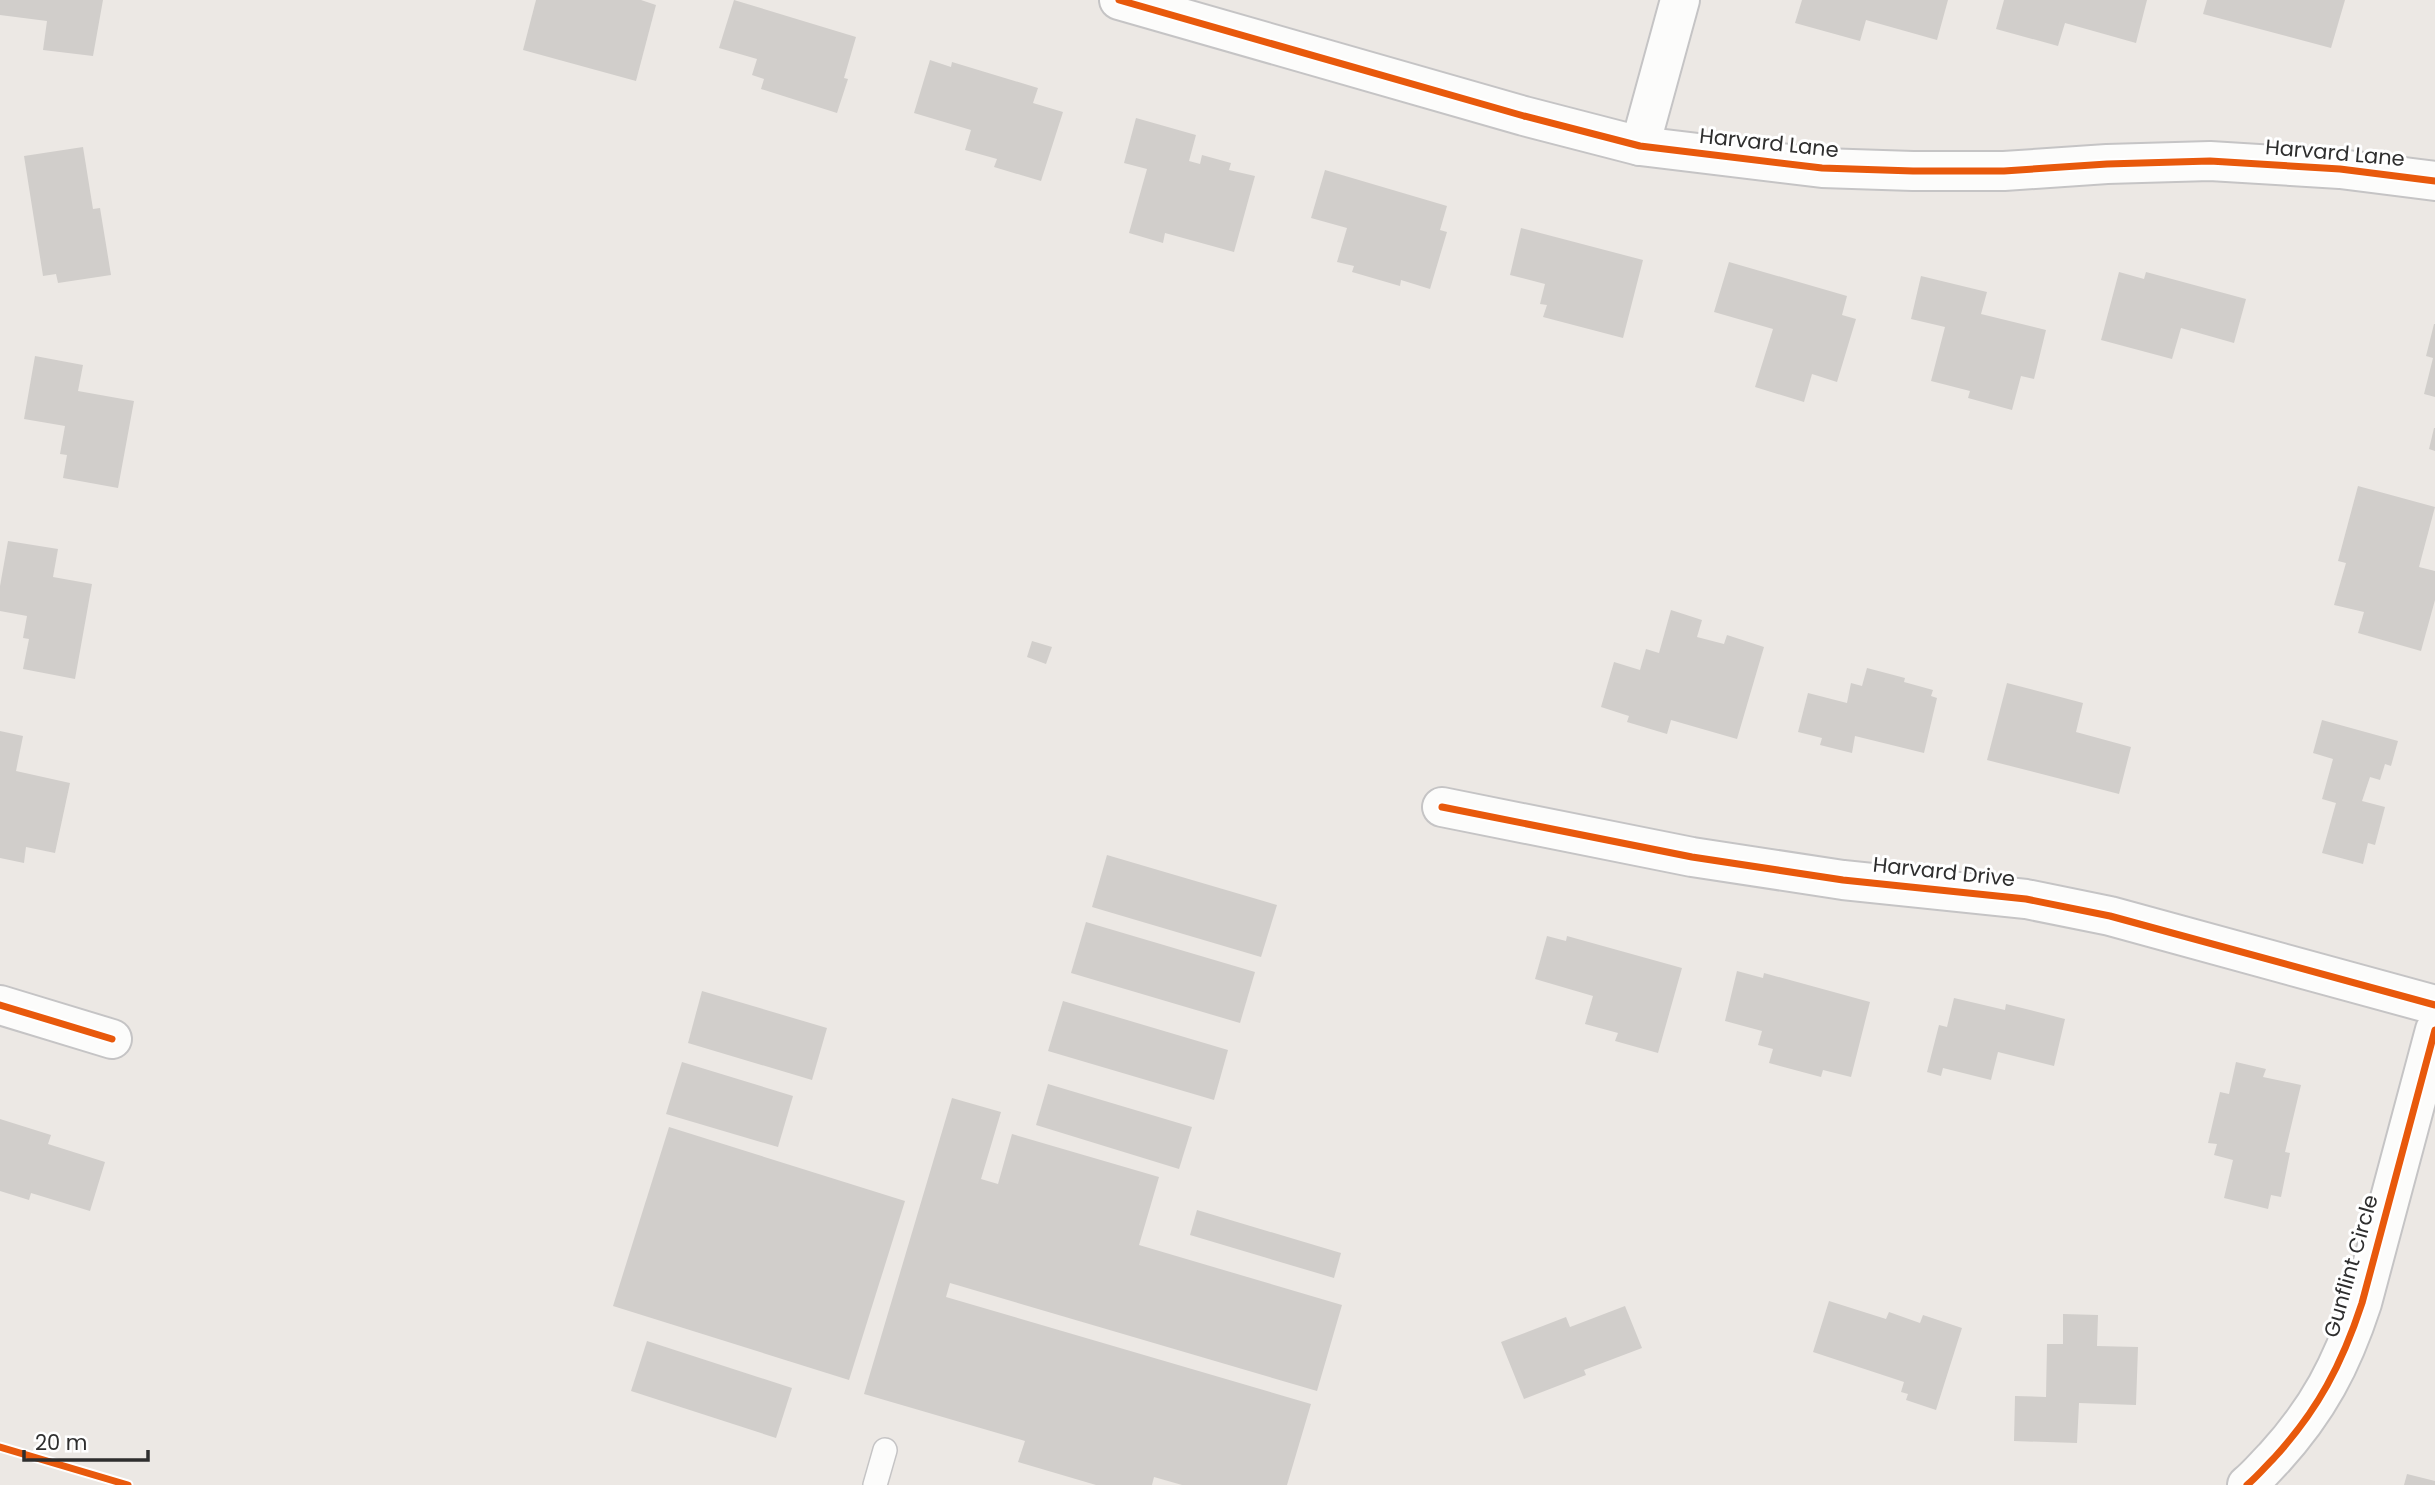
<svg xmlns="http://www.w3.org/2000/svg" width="2435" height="1485" viewBox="0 0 2435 1485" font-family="Poppins,sans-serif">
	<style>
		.building { fill: #d1cecb }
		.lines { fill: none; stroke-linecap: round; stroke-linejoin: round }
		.lane-casing { stroke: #c5c4c5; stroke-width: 26 }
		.street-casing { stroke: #c5c4c5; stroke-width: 42 }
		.lane { stroke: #fcfcfb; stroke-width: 23 }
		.street { stroke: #fcfcfb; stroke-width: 38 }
		.cycleway-casing { stroke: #fff; stroke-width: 11 }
		.cycleway { stroke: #e8590c; stroke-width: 7 }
		.labels { text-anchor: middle; stroke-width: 6; stroke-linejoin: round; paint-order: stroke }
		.street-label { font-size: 21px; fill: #2e2e2e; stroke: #fff }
	</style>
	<rect width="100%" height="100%" fill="#ece8e4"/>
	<g class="building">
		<polygon points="0,0 103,0 93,56 43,50 47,21 0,15"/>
		<polygon points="536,0 641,0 656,5 636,81 523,50"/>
		<polygon points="734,0 856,37 844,78 848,79 837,113 761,89 764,79 752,75 757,59 719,48"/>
		<polygon points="1802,0 1948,0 1937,40 1866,20 1860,41 1795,23"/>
		<polygon points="2004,0 2147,0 2136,43 2065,23 2058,46 1996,29"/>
		<polygon points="2207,0 2345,0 2331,48 2203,14"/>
		<polygon points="930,60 951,67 952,62 1038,88 1033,103 1063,112 1041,181 994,167 997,159 965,150 971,130 914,113"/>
		<polygon points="1136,118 1196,135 1189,161 1200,164 1202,155 1231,163 1229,170 1255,176 1234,252 1165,233 1163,243 1129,233 1147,169 1124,163"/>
		<polygon points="83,147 93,209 100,208 111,275 58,283 56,274 43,276 24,156"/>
		<polygon points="1325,170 1447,206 1440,230 1447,232 1430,289 1401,280 1400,286 1352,272 1354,266 1337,262 1347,228 1311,218"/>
		<polygon points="1521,228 1643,260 1623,338 1543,317 1547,305 1540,304 1545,284 1510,275"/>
		<polygon points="1729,262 1847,296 1842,315 1856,319 1837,382 1812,374 1804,402 1755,387 1773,329 1714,312"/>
		<polygon points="2119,272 2144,279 2146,272 2246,299 2234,343 2181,328 2172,359 2101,340"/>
		<polygon points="1921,276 1987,292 1981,314 2046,330 2034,379 2021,376 2012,410 1968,398 1970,391 1931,381 1945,327 1911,319"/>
		<polygon points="2434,324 2435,324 2435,397 2424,394 2433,358 2426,356"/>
		<polygon points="35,356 83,365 78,391 134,401 118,488 63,478 67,455 60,454 65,426 24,419"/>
		<polygon points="2434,428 2435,428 2435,451 2429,449"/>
		<polygon points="2358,486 2435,507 2419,567 2435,571 2435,600 2421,651 2358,633 2364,612 2334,605 2346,563 2338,561"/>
		<polygon points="8,541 58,549 53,577 92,584 75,679 23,669 29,639 23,638 27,616 0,611 0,586"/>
		<polygon points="1671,610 1702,620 1697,637 1724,644 1727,635 1764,647 1737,739 1671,720 1667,734 1627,722 1629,716 1601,707 1614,662 1640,670 1646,649 1659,653"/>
		<polygon points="1032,641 1052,647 1046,664 1027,657"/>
		<polygon points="1867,668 1905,678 1904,682 1933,690 1931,696 1937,698 1924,753 1855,736 1852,753 1820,745 1822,738 1798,732 1808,693 1847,703 1851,683 1862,686"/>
		<polygon points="2007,683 2083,703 2076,732 2131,747 2119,794 1987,760"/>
		<polygon points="2322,720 2398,741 2391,766 2385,764 2380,780 2370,777 2362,801 2385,807 2375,845 2368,843 2363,864 2322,853 2336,803 2322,799 2333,759 2313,753"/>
		<polygon points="0,731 23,736 16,771 70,783 55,853 26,847 24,863 0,858"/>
		<polygon points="1107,855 1277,905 1261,957 1092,907"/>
		<polygon points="1086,922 1255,972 1240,1023 1071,973"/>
		<polygon points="1547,936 1566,941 1567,936 1682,968 1658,1053 1615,1041 1618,1033 1585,1024 1593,996 1535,979"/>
		<polygon points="1737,971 1763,978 1764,973 1870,1002 1851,1077 1823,1070 1821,1077 1769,1063 1773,1049 1758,1045 1762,1031 1725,1021"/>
		<polygon points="702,991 827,1028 812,1080 688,1043"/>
		<polygon points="1954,998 2005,1010 2006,1004 2065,1019 2054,1066 1998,1052 1991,1080 1943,1068 1941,1076 1927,1072 1939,1025 1947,1027"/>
		<polygon points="1063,1001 1228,1050 1214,1100 1048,1051"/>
		<polygon points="682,1062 793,1096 778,1147 666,1114"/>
		<polygon points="2236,1062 2266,1069 2263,1077 2301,1085 2285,1152 2290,1153 2281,1197 2271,1195 2268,1209 2224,1198 2233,1160 2214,1155 2217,1144 2208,1143 2220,1092 2229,1094"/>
		<polygon points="1048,1084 1192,1127 1179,1169 1036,1125"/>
		<polygon points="952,1098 1001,1112 981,1179 998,1184 1012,1134 1159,1177 1139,1245 1342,1305 1317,1391 950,1283 946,1297 1311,1404 1287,1485 1182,1485 1154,1477 1152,1485 1096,1485 1018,1462 1025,1441 864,1394"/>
		<polygon points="0,1119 51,1135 48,1144 105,1162 90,1211 31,1193 29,1200 0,1191"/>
		<polygon points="669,1127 905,1201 849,1380 613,1306"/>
		<polygon points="1197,1210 1341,1253 1334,1278 1190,1235"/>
		<polygon points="1829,1301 1886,1319 1889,1312 1920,1323 1923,1315 1962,1328 1936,1410 1906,1400 1908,1394 1901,1392 1904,1382 1813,1352"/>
		<polygon points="1625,1306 1642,1348 1584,1370 1586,1375 1524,1399 1501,1342 1566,1317 1570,1327"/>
		<polygon points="2063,1314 2098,1315 2097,1346 2138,1347 2136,1405 2079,1403 2077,1443 2014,1441 2015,1396 2046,1397 2047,1344 2063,1344"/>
		<polygon points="647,1341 792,1388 776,1438 631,1391"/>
		<polygon points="2407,1474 2435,1481 2435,1485 2404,1485"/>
	</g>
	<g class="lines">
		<g class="lane-casing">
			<polyline id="lane" points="875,1485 885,1450"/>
		</g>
		<g class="street-casing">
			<g id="street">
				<polyline points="1119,0 1524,116 1640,146 1822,168 1913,171 2004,171 2107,164 2210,161 2340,169 2435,181"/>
				<polyline points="1640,146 1680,0"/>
				<polyline points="1442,807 1692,857 1843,880 2026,899 2110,916 2435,1005"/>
				<polyline points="0,1005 112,1039"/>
				<path d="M2247,1485C2257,1477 2265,1467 2274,1458C2318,1410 2342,1364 2362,1303L2435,1030"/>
			</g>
		</g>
		<use href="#lane" class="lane"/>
		<use href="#street" class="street"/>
		<g class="cycleway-casing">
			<g id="cycleway">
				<polyline points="1119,0 1524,116 1640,146 1822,168 1913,171 2004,171 2107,164 2210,161 2340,169 2435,181"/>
				<polyline points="1442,807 1692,857 1843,880 2026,899 2110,916 2435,1005"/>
				<polyline points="0,1005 112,1039"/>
				<polyline points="0,1447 128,1485"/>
				<path d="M2247,1485C2257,1477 2265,1467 2274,1458C2318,1410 2342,1364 2362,1303L2435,1030"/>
			</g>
		</g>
		<use href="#cycleway" class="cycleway"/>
	</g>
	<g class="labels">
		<g class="street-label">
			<text transform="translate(1769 143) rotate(6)" y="7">Harvard Lane</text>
			<text transform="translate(2335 153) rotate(5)" y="7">Harvard Lane</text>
			<text transform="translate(1944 872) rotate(6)" y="7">Harvard Drive</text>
			<text transform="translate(2351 1266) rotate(-74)" y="7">Gunflint Circle</text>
		</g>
	</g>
	<path d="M24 1450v10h124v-10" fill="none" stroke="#2e2e2e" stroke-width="3.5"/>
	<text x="35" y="1450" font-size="21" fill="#2e2e2e" stroke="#ffffff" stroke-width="5" paint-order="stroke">20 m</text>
</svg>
